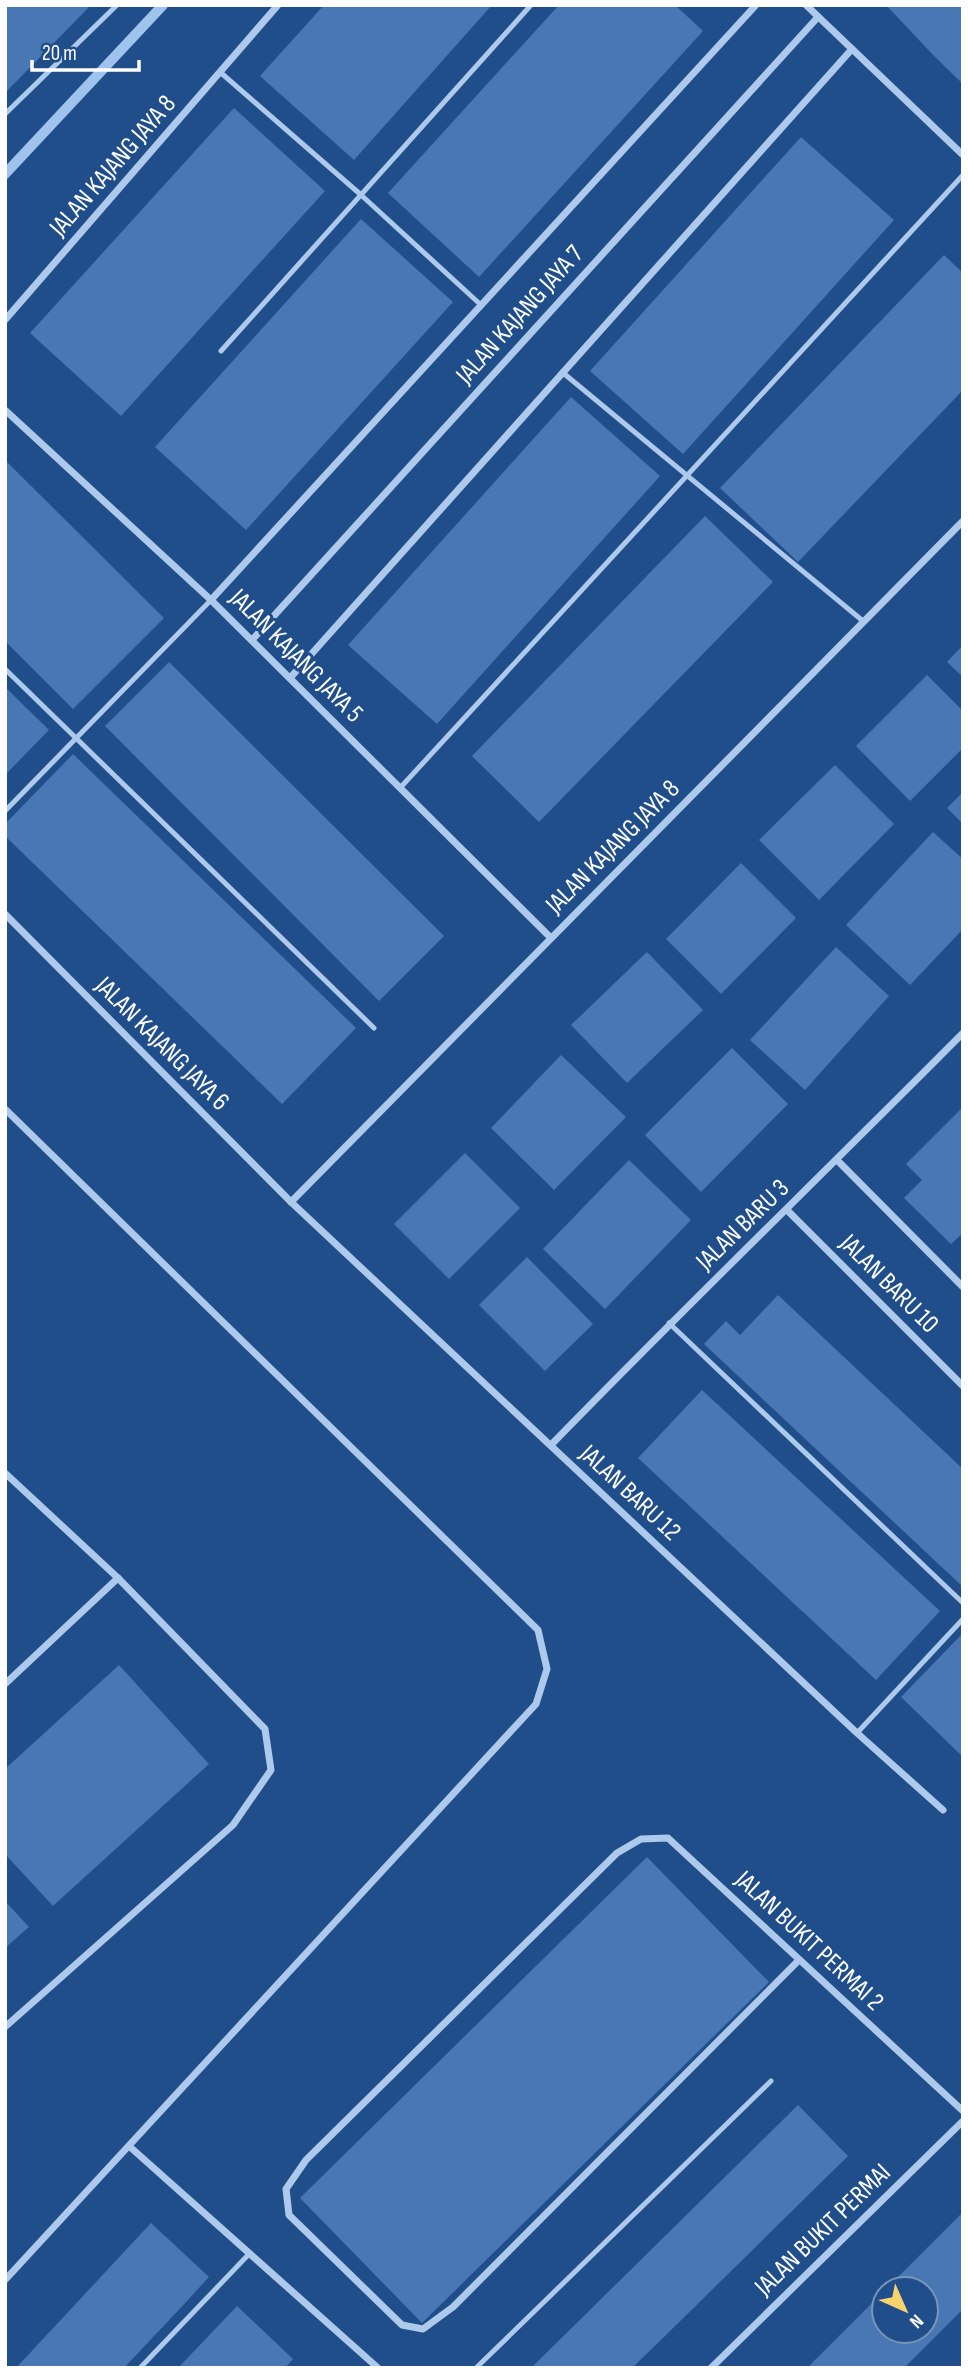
<svg xmlns="http://www.w3.org/2000/svg" width="968" height="2373" viewBox="0 0 968 2373" font-family="'Sofia Sans Condensed',sans-serif">
	<style>
		.lines { fill: none; stroke-linecap: round; stroke-linejoin: round }
		.stream { stroke: #a0c3ed; stroke-width: 10 }
		.building { fill: #4877b3 }
		.lane { stroke: #adc9ec; stroke-width: 5 }
		.street { stroke: #adc9ec; stroke-width: 7 }
		.labels { text-anchor: middle; stroke-width: 6; stroke-linejoin: round; paint-order: stroke }
		.street-label { font-size: 26px; fill: #fff; stroke: #204e8b }
	</style>
	<rect width="100%" height="100%" fill="#204e8b"/>
	<g class="lines">
		<polyline class="stream" points="5,174 163,5"/>
	</g>
	<g class="building">
		<polygon points="5,5 91,5 5,93"/>
		<polygon points="324,5 492,5 354,160 260,76"/>
		<polygon points="559,5 675,5 703,31 479,277 388,193"/>
		<polygon points="886,5 963,5 963,84 935,57"/>
		<polygon points="234,108 325,191 121,416 30,333"/>
		<polygon points="801,137 894,220 683,454 590,371"/>
		<polygon points="361,219 453,302 246,530 155,447"/>
		<polygon points="944,255 963,273 963,390 798,562 720,488"/>
		<polygon points="571,397 660,476 437,724 348,645"/>
		<polygon points="5,460 164,618 73,709 5,641"/>
		<polygon points="705,516 773,582 539,822 472,756"/>
		<polygon points="963,645 963,677 947,662"/>
		<polygon points="169,662 444,936 379,1001 105,726"/>
		<polygon points="927,675 963,711 963,748 910,801 856,746"/>
		<polygon points="5,687 49,730 5,775"/>
		<polygon points="73,754 356,1028 282,1104 5,836 5,824"/>
		<polygon points="835,765 894,824 819,900 759,840"/>
		<polygon points="963,792 963,824 947,808"/>
		<polygon points="933,832 963,859 963,929 910,985 846,925"/>
		<polygon points="741,863 796,918 721,994 666,939"/>
		<polygon points="836,947 889,996 805,1090 750,1040"/>
		<polygon points="647,952 703,1010 627,1083 571,1025"/>
		<polygon points="732,1048 788,1104 701,1192 645,1135"/>
		<polygon points="561,1055 626,1117 554,1190 491,1128"/>
		<polygon points="963,1107 963,1233 951,1244 904,1198 922,1180 906,1164"/>
		<polygon points="465,1153 520,1208 449,1279 394,1224"/>
		<polygon points="629,1160 691,1220 605,1309 543,1249"/>
		<polygon points="527,1257 593,1324 545,1371 479,1305"/>
		<polygon points="778,1295 963,1469 963,1587 704,1344 726,1321 740,1335"/>
		<polygon points="702,1390 940,1611 876,1680 638,1458"/>
		<polygon points="963,1633 963,1757 901,1697"/>
		<polygon points="119,1665 209,1764 53,1906 5,1854 5,1769"/>
		<polygon points="647,1857 769,1982 422,2323 300,2198"/>
		<polygon points="5,1901 29,1927 5,1948"/>
		<polygon points="798,2105 848,2156 663,2338 632,2368 531,2368"/>
		<polygon points="963,2212 963,2309 904,2368 807,2368 884,2291 884,2331 926,2331 926,2289 886,2289"/>
		<polygon points="151,2223 209,2277 187,2301 124,2368 16,2368"/>
		<polygon points="237,2306 293,2359 285,2368 178,2368"/>
	</g>
	<g class="lines">
		<g class="lane">
			<polyline points="220,72 360,194 481,305"/>
			<polyline points="5,114 117,5"/>
			<polyline points="221,351 531,5"/>
			<polyline points="562,372 863,621"/>
			<polyline points="5,669 374,1028"/>
			<polyline points="400,788 963,175"/>
			<polyline points="5,811 211,600"/>
			<polyline points="669,1323 963,1603"/>
			<polyline points="857,1733 963,1619"/>
			<polyline points="140,2368 250,2253"/>
			<polyline points="476,2368 771,2081"/>
		</g>
		<g class="street">
			<polyline points="806,5 963,155"/>
			<polyline points="5,320 278,5"/>
			<polyline points="5,410 211,600 551,938"/>
			<polyline points="211,600 756,5"/>
			<polyline points="252,640 818,17"/>
			<polyline points="290,678 852,49"/>
			<polyline points="5,914 291,1202 857,1733 943,1810"/>
			<polyline points="5,1109 538,1630 547,1669 536,1704 5,2280"/>
			<polyline points="837,1160 963,1287"/>
			<polyline points="291,1202 963,521"/>
			<polyline points="787,1210 963,1386"/>
			<path d="M551,1445C686,1306 826,1171 963,1033"/>
			<polyline points="5,1473 118,1578 265,1729 271,1770 233,1825 5,2027"/>
			<polyline points="5,1684 118,1578"/>
			<polyline points="799,1960 453,2307 423,2329 402,2325 289,2215 286,2189 306,2160 617,1853 641,1839 668,1838 963,2111"/>
			<polyline points="129,2146 378,2368"/>
			<polyline points="711,2368 963,2121"/>
		</g>
	</g>
	<g class="labels">
		<g class="street-label">
			<text transform="translate(112 165) rotate(-49)" y="9">JALAN KAJANG JAYA 8</text>
			<text transform="translate(519 314) rotate(-48)" y="9">JALAN KAJANG JAYA 7</text>
			<text transform="translate(297 655) rotate(45)" y="9">JALAN KAJANG JAYA 5</text>
			<text transform="translate(612 846) rotate(-45)" y="9">JALAN KAJANG JAYA 8</text>
			<text transform="translate(163 1043) rotate(45)" y="9">JALAN KAJANG JAYA 6</text>
			<text transform="translate(742 1224) rotate(-44)" y="9">JALAN BARU 3</text>
			<text transform="translate(890 1283) rotate(45)" y="9">JALAN BARU 10</text>
			<text transform="translate(631 1492) rotate(43)" y="9">JALAN BARU 12</text>
			<text transform="translate(810 1940) rotate(43)" y="9">JALAN BUKIT PERMAI 2</text>
			<text transform="translate(822 2229) rotate(-44)" y="9">JALAN BUKIT PERMAI</text>
		</g>
	</g>
	<rect width="968" height="2373" fill="none" stroke="#ffffff" stroke-width="14"/>
	<g transform="translate(905 2310) rotate(135)"><circle r="33" fill="#204e8b" stroke="#7995b9" stroke-width="2"/>
	<path d="M0-5L12 26L0 18L-12 26Z" fill="#f9d26d"/>
	<text y="-10" font-size="19" font-weight="bold" text-anchor="middle" fill="#ffffff">N</text>
	</g>
	<path d="M32 60v10h107v-10" fill="none" stroke="#ffffff" stroke-width="3.5"/>
	<text x="42" y="60" font-size="21" fill="#ffffff" stroke="#204e8b" stroke-width="5" paint-order="stroke">20 m</text>
</svg>
